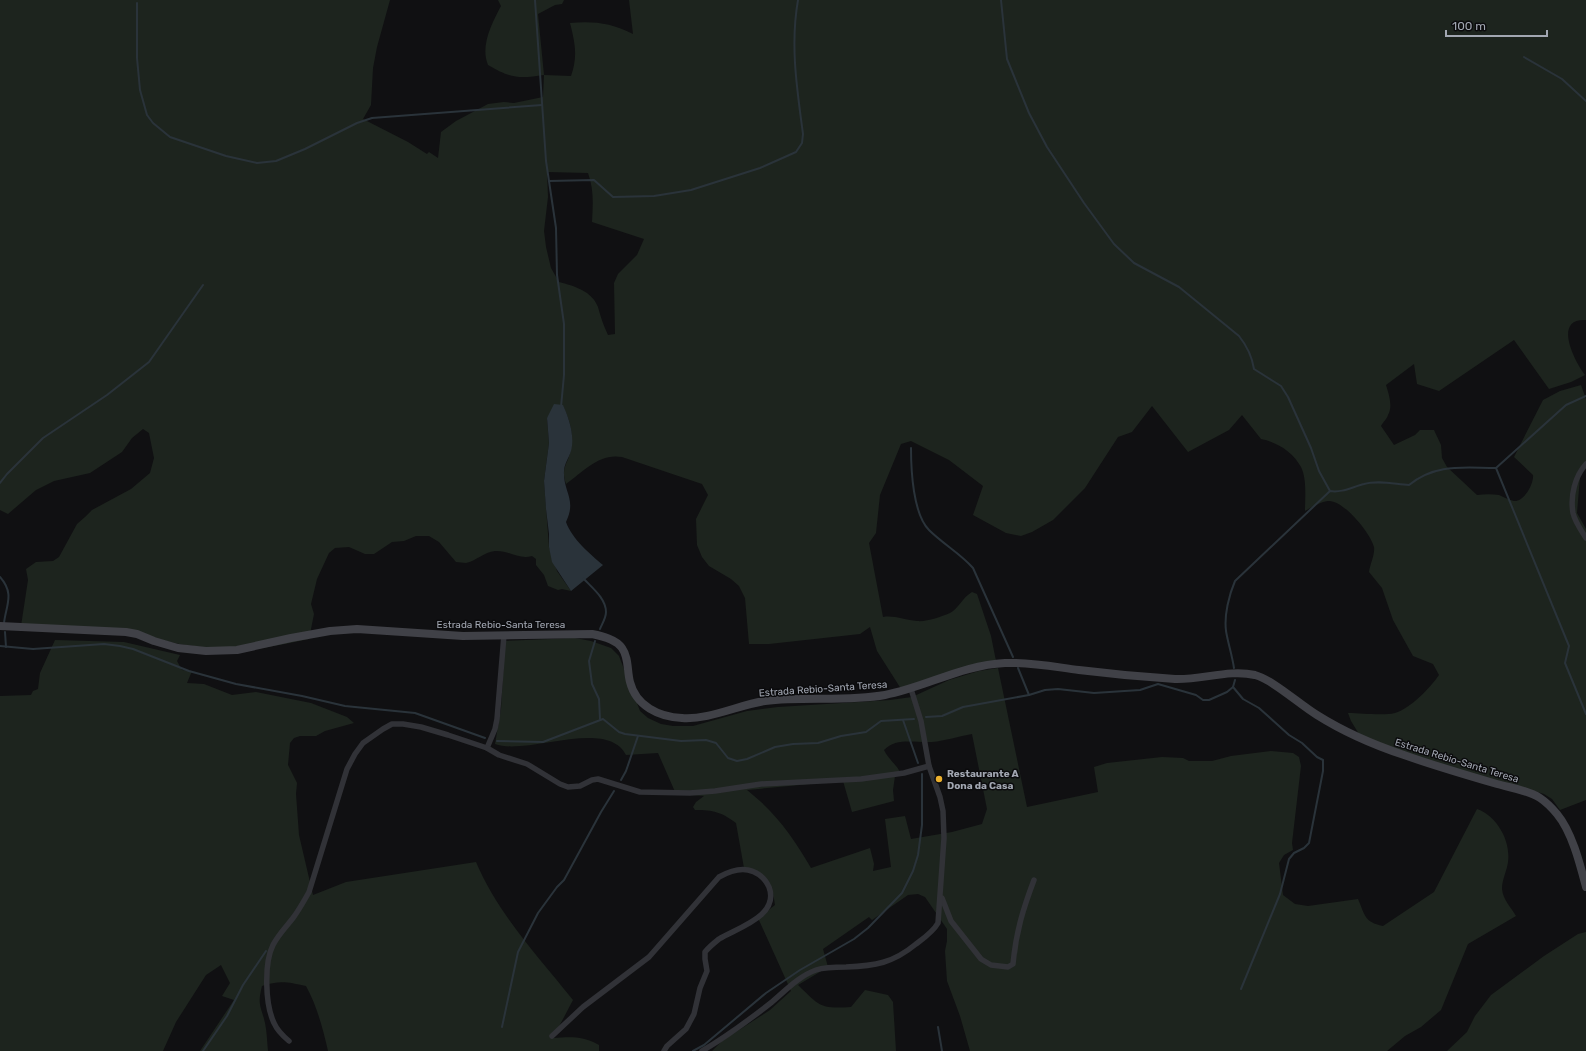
<svg xmlns="http://www.w3.org/2000/svg" width="1586" height="1051" viewBox="0 0 1586 1051" font-family="Rubik,sans-serif">
	<style>
		.green { fill: #1d241e; fill-rule: evenodd }
		.water { fill: #2a333a }
		.lines { fill: none; stroke-linecap: round; stroke-linejoin: round }
		.stream { stroke: #2a333a; stroke-width: 2 }
		.street { stroke: #313237; stroke-width: 5.5 }
		.secondary { stroke: #404147; stroke-width: 8 }
		.poi-dot { fill: #ecb02e; stroke: #0b0b0d; stroke-width: 1.5 }
		.labels { text-anchor: middle; stroke-width: 3; stroke-linejoin: round; paint-order: stroke }
		.street-label { font-size: 10px; fill: #a2a7b2; stroke: #0b0b0d }
		.poi-label { font-size: 10px; font-weight: bold; fill: #a2a7b2; stroke: #0b0b0d; text-anchor: start }
	</style>
	<rect width="100%" height="100%" fill="#101012"/>
	<g class="green">
		<path d="M0,0H390L377,47L373,68L371,105L363,119L408,142L427,154L429,152L438,158L441,132L456,121L488,104L504,102L514,103L543,97L544,75C519,79 510,78 488,65C480,46 492,23 501,6L498,0H564L562,4L555,5L538,14L544,75L571,76C578,56 575,43 570,23C594,21 611,23 633,34L629,0H1586V320C1552,318 1575,362 1585,375L1571,382L1549,389L1514,340L1439,391L1417,384L1414,364L1386,385C1389,395 1393,406 1388,415C1387,419 1383,422 1381,426L1394,445L1415,435L1420,430H1434L1441,445L1442,458L1447,467L1477,495C1485,494 1492,494 1499,495C1504,497 1509,500 1514,501C1524,502 1534,484 1533,475L1514,457L1543,400L1560,391L1581,385L1586,399V466L1580,477L1577,513L1586,529V800L1560,810L1552,799L1544,794L1515,785L1436,766L1362,739L1351,721L1348,713C1361,713 1383,716 1395,713C1410,709 1431,687 1439,675L1433,664L1413,656L1393,620L1382,588L1369,572C1370,564 1375,555 1374,547C1371,534 1343,499 1328,501C1320,502 1312,507 1305,511C1305,497 1307,479 1301,467C1293,452 1277,442 1261,439L1242,415L1229,430L1188,452L1152,406L1132,432L1118,437L1085,488L1053,520L1032,532L1021,536L1006,533L973,515L983,486L949,460L911,441L901,444L880,495L876,533L869,543L883,617C894,615 905,620 917,621C927,622 940,617 950,613C959,608 962,598 972,592L977,594L991,636L996,661L903,692L877,651L870,627L860,634L769,644H749L745,598L739,586L731,579L709,566L702,557L697,545L696,519L708,495L702,484L622,457C599,453 584,471 566,484C560,466 569,464 571,448C574,433 569,418 563,406L547,418L549,443L544,481L549,547L557,571L571,591L562,589L558,590L548,586L544,575L536,565V559L532,556C519,560 509,550 495,551C484,552 476,561 466,563C463,563 459,562 456,562L439,542L429,536H416L404,541L392,542L374,554H365L349,547L335,548L329,553L317,579L311,604L314,614L309,639L285,644L239,652L179,644L125,631L21,626L28,580L26,569L36,562L53,561L59,557L77,524L85,517L92,510L131,489L150,473L154,458L149,433L143,429L132,438L122,452L90,473L54,481L36,490L8,514L0,510ZM547,172L588,173C594,189 593,205 592,222L644,239L637,255L618,274L614,283L615,334L608,335C603,324 601,318 598,307C592,291 574,286 559,282L551,268L546,247L544,231L548,197Z"/>
		<path d="M575,638L591,641L611,648L619,656L640,711L648,718L661,724L673,726H693L747,711L778,707L890,700L912,697L949,680L979,671L998,668L1027,807L1098,792L1094,767L1107,763L1162,757L1183,758L1189,761H1212L1231,756L1271,751L1293,753L1299,757L1301,766L1292,843L1293,850L1284,855L1279,863L1283,895L1295,904L1308,906L1358,899C1365,915 1364,922 1383,926L1434,892L1477,809C1497,816 1511,841 1508,862C1507,871 1502,879 1502,889C1503,900 1511,907 1516,916L1468,944L1441,1010L1421,1027L1405,1036L1387,1051H970L960,1016L947,981L945,951L947,941V929L925,897L918,894L908,895L872,920L869,917L823,949L828,967L798,985C820,1006 819,1009 851,1007L865,990L888,995L893,1002L896,1051H712L722,1041L770,1010L791,991L758,918L775,905C772,878 766,881 744,868L736,823C721,812 714,810 695,810L693,807L696,802L704,796L676,794L658,753L626,755C607,717 527,756 495,744L501,709L505,641ZM972,734L987,809L982,824L952,832L911,839L905,816L885,819L891,867L873,871L874,864L870,848L811,868C793,837 776,813 747,790L843,781L852,812L894,801L893,790L895,776L900,773C899,767 888,759 884,750C896,737 916,743 932,742C945,741 959,736 972,734Z"/>
		<path d="M55,640L124,642L180,655L177,661L182,670L192,671L187,683L204,684L232,695L256,692L311,703L347,717L354,723L325,731L316,736H300L294,738L290,743L288,765L297,783L296,794L299,835L313,895L346,882L476,862C498,914 538,956 573,1000L553,1038C572,1037 582,1036 599,1045V1051H328C323,1029 317,1006 306,986C288,982 279,980 262,986C257,1006 261,1005 265,1023C267,1032 267,1042 268,1051H200L234,1000L222,996L230,983L221,965L206,975L176,1022L163,1051H0V696L31,695L33,691L38,689L40,673Z"/>
		<polygon points="1586,932 1586,1051 1447,1051 1467,1032 1475,1016 1491,995 1544,956 1578,934"/>
	</g>
	<path class="water" d="M554,404L563,405C569,418 575,436 571,451C569,458 564,464 564,471C563,492 577,499 566,522C572,539 590,554 603,565L571,591L552,562L549,547V534L546,509L544,481L549,443L547,418Z"/>
	<g class="lines">
		<g class="stream">
			<polyline points="535,0 546,161 556,228 557,275 564,324 564,375 561,407"/>
			<path d="M1001,0L1007,59L1029,113L1047,147L1084,203L1114,244L1134,263L1179,287L1239,336C1247,346 1252,356 1254,369L1281,386L1288,397L1311,448L1319,471L1330,491"/>
			<polyline points="137,3 137,58 140,90 147,115 153,123 170,137 226,156 257,163 276,161 305,149 357,123 372,118 542,105"/>
			<polyline points="1524,57 1562,79 1586,101"/>
			<path d="M549,181L594,180L613,197L654,196L691,190L760,168L796,152L802,143L803,134C797,89 790,45 798,0"/>
			<path d="M911,448C911,470 913,514 929,530C943,544 961,554 973,568L1013,657"/>
			<polyline points="1496,468 1569,646 1565,663 1586,714"/>
			<polyline points="0,483 7,474 43,438 107,395 149,362 203,285"/>
			<path d="M0,577C15,594 6,605 4,623"/>
			<path d="M583,578C591,587 606,598 606,612C606,618 602,624 600,629"/>
			<polyline points="5,632 6,647"/>
			<polyline points="595,641 589,661 592,684 599,699 600,719"/>
			<polyline points="0,646 33,649 104,644 120,646 133,649 189,671 236,684 302,696 345,706 415,713 485,738"/>
			<polyline points="1018,668 1029,695"/>
			<path d="M1234,668C1232,655 1228,643 1226,631C1224,615 1229,595 1235,581L1330,491C1342,493 1352,487 1364,484C1378,480 1394,484 1409,485C1436,463 1463,468 1496,468L1566,405L1586,396"/>
			<polyline points="1233,687 1243,699 1259,708 1289,735 1302,743 1317,757 1323,760 1323,771 1309,843 1304,848 1294,853 1289,859 1280,894 1241,989"/>
			<polyline points="926,717 942,716 963,707 1029,695 1045,690 1058,689 1094,693 1140,690 1158,684 1196,695 1203,700 1209,700 1227,692 1233,687 1235,680"/>
			<polyline points="903,720 918,763"/>
			<polyline points="497,741 543,742 603,719 619,732 625,734 681,741 706,740 716,743 728,758 737,761 747,759 775,747 793,744 818,743 841,736 866,732 881,721 914,719"/>
			<polyline points="621,780 626,771 638,736"/>
			<polyline points="502,1027 518,952 538,913 557,887 564,880 601,812 614,791"/>
			<polyline points="938,1027 942,1051"/>
			<polyline points="203,1051 227,1016 243,985 266,951"/>
			<polyline points="693,1051 704,1045 766,993 800,970 854,939 868,928 902,893 913,871 918,855 922,825 922,774"/>
		</g>
		<g class="street">
			<path d="M1586,464C1575,476 1570,496 1573,513C1575,522 1581,530 1586,538"/>
			<polyline points="487,748 495,729 497,719 504,635"/>
			<path d="M942,898L951,921L981,959L991,965L1008,967L1013,964C1016,932 1023,909 1034,880"/>
			<path d="M552,1036L583,1007L649,957L719,877C728,872 738,868 748,870C757,872 765,878 769,887C780,916 737,928 719,939C714,943 709,947 705,952V959L707,971L700,988L694,1014L686,1029L667,1046L664,1051"/>
			<path d="M289,1041C283,1036 277,1030 274,1023C265,1004 264,963 273,945C278,935 286,927 293,918C299,910 304,901 309,892L347,769L355,754L363,743L383,729L392,724H403L421,727L448,735L487,748L499,755L527,764L560,784L568,787L580,786L592,780L598,779L640,792L690,793L715,791L761,784L861,779L904,773L929,766"/>
			<path d="M702,1051C726,1037 749,1020 772,1002C785,991 799,976 816,970C825,967 836,967 846,967C875,966 893,963 916,944C924,938 933,932 938,923L944,838L943,811L940,797L929,766L921,721L911,689"/>
		</g>
		<path class="secondary" d="M0,626L126,632L137,634L154,641L178,648L206,651L237,650L291,638L330,631L357,629L463,636L592,634C602,636 616,639 622,648C629,658 627,671 630,682C636,706 659,717 682,718C709,720 738,705 765,701C805,696 846,702 885,695C926,687 962,665 1005,663C1030,662 1055,667 1079,670C1111,674 1143,677 1175,679C1202,680 1229,669 1255,675C1273,680 1299,704 1317,715C1344,732 1374,745 1404,755C1435,766 1466,775 1497,784C1511,788 1528,790 1540,798C1546,802 1552,808 1557,814C1572,832 1580,864 1586,887"/>
	</g>
	<circle class="poi-dot" cx="939" cy="779" r="4"/>
	<g class="labels">
		<g class="street-label">
			<text x="501" y="628">Estrada Rebio-Santa Teresa</text>
			<text transform="translate(823 688) rotate(-4)" y="4">Estrada Rebio-Santa Teresa</text>
			<text transform="translate(1457 760) rotate(17)" y="4">Estrada Rebio-Santa Teresa</text>
		</g>
		<g class="poi-label">
			<text x="947" y="777">Restaurante A<tspan x="947" dy="12">Dona da Casa</tspan></text>
		</g>
	</g>
	<path d="M1446 30v6h101v-6" fill="none" stroke="#a2a7b2" stroke-width="2"/>
	<text x="1452" y="30" font-size="12" fill="#a2a7b2" stroke="#0b0b0d" stroke-width="3" paint-order="stroke">100 m</text>
</svg>
